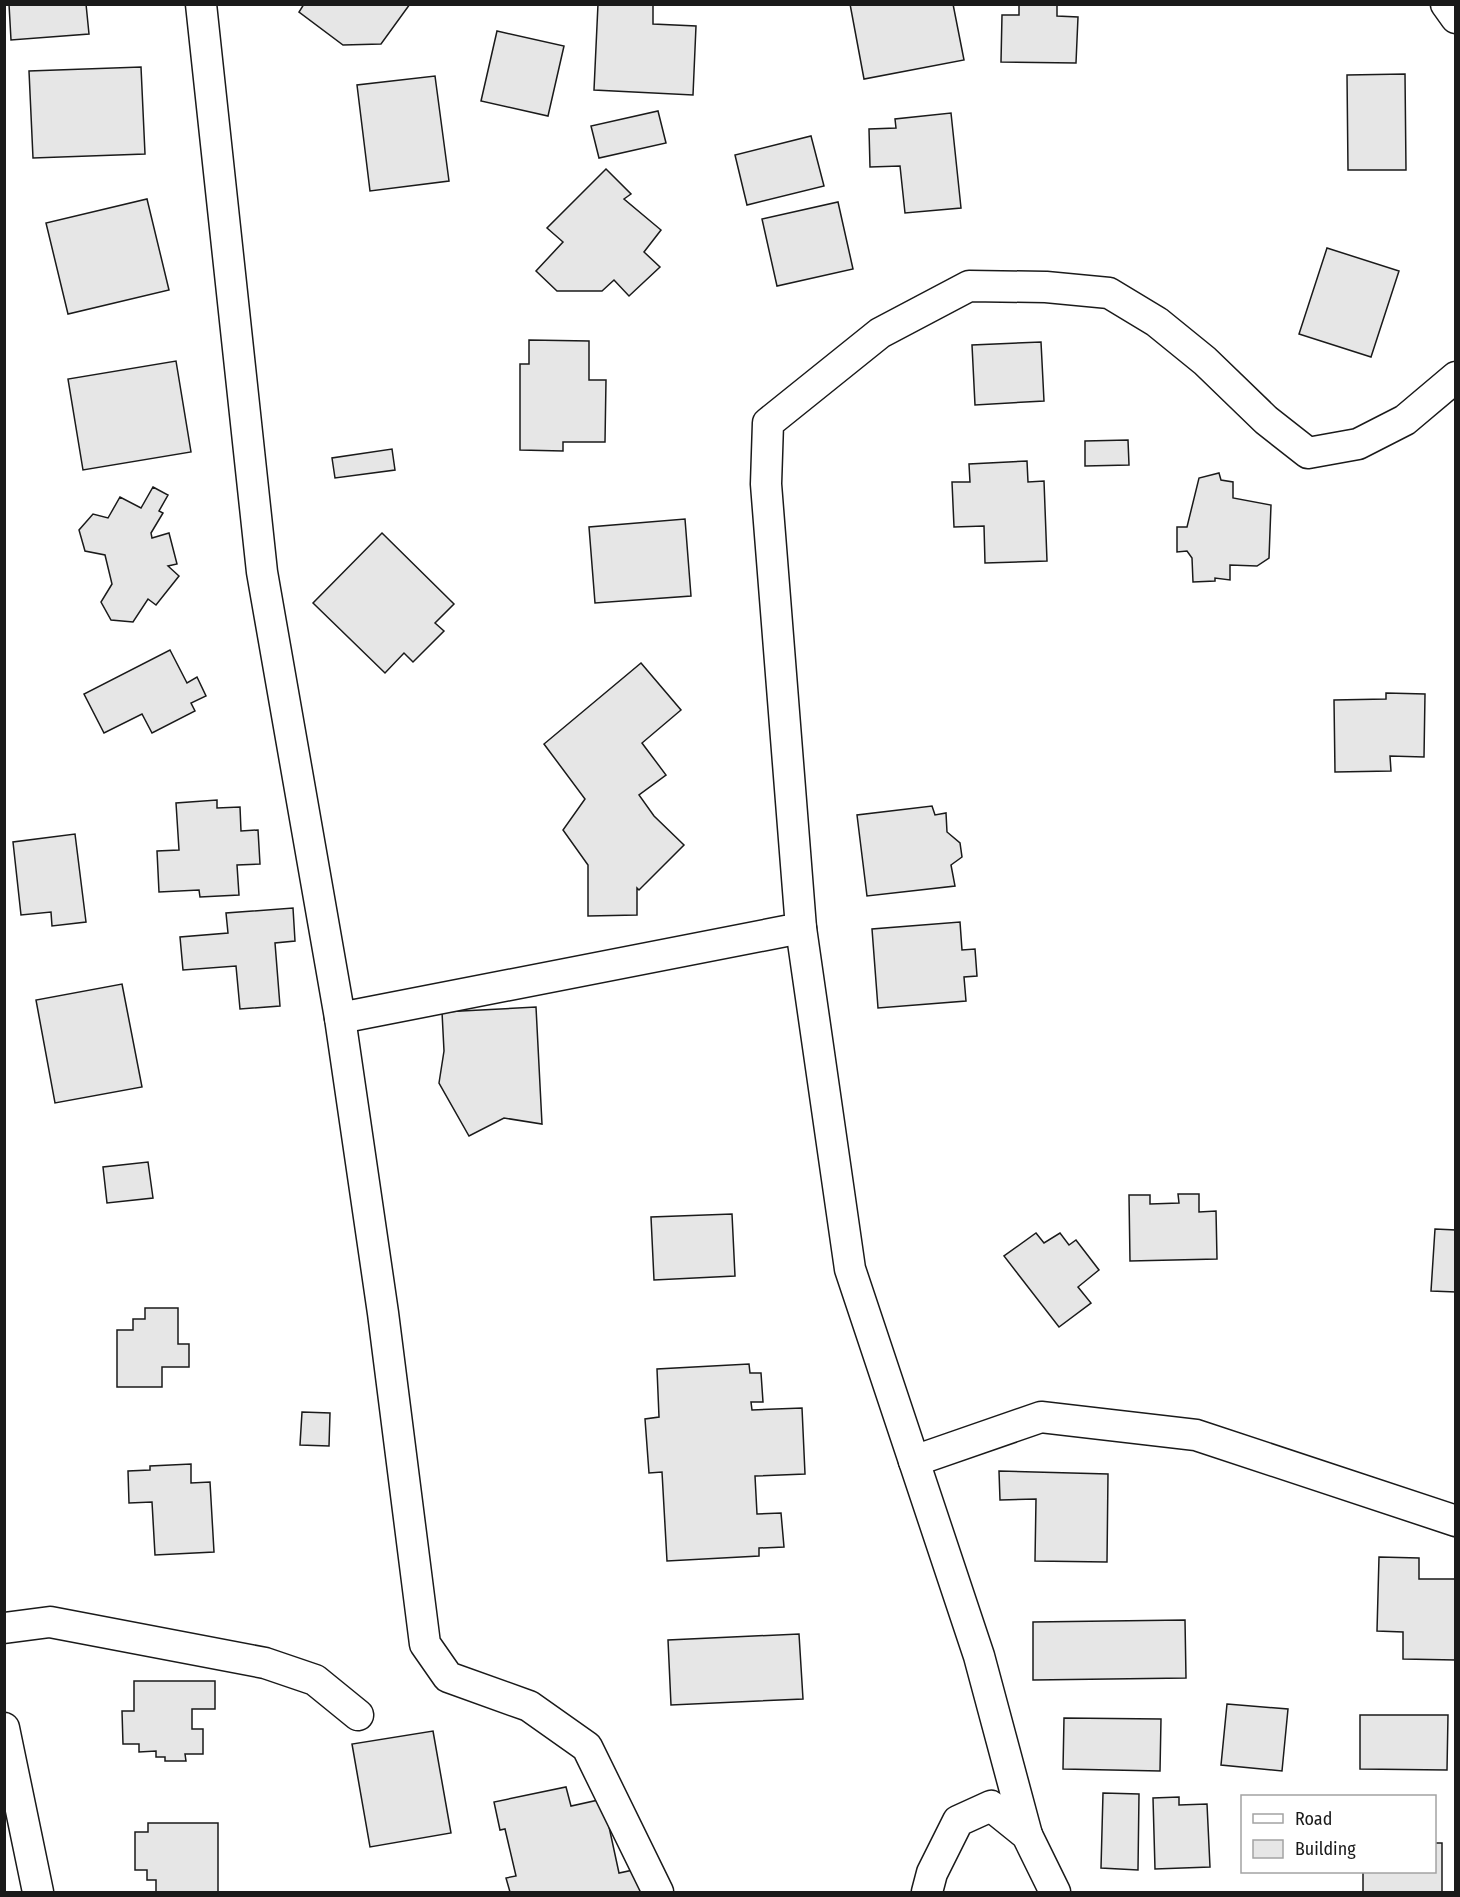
<svg xmlns="http://www.w3.org/2000/svg" width="1460" height="1897" viewBox="0 0 1460 1897" font-family="'Fira Sans Condensed',sans-serif">
	<style>
		.building { fill: #e6e6e6; stroke: #1a1a1a; stroke-width: 1.5 }
		.lines { fill: none; stroke-linecap: round; stroke-linejoin: round }
		.minor-casing { stroke: #1a1a1a; stroke-width: 33 }
		.minor { stroke: #fff; stroke-width: 30 }
	</style>
	<rect width="100%" height="100%" fill="#fff"/>
	<g class="building">
		<polygon points="9,4 86,4 89,34 11,40"/>
		<polygon points="304,4 410,4 381,44 343,45 299,12"/>
		<polygon points="598,4 653,4 653,24 696,26 693,95 594,90"/>
		<polygon points="850,4 953,4 964,60 864,79"/>
		<polygon points="1019,4 1057,4 1057,16 1078,17 1076,63 1001,62 1002,15 1019,15"/>
		<polygon points="497,31 564,46 548,116 481,101"/>
		<polygon points="141,67 145,154 33,158 29,71"/>
		<polygon points="1405,74 1406,170 1348,170 1347,75"/>
		<polygon points="435,76 449,181 370,191 357,85"/>
		<polygon points="658,111 666,143 599,158 591,126"/>
		<polygon points="951,113 961,208 905,213 900,166 870,167 869,129 896,128 895,119"/>
		<polygon points="811,136 824,186 747,205 735,155"/>
		<polygon points="606,169 631,194 624,199 661,230 644,252 660,267 629,296 614,280 602,291 557,291 536,271 563,242 547,228"/>
		<polygon points="147,199 169,290 68,314 46,223"/>
		<polygon points="838,202 853,269 777,286 762,219"/>
		<polygon points="1327,248 1399,271 1371,357 1299,334"/>
		<polygon points="529,340 589,341 589,380 606,380 605,442 563,442 563,451 520,450 520,364 529,364"/>
		<polygon points="1041,342 1044,401 975,405 972,345"/>
		<polygon points="176,361 191,452 83,470 68,379"/>
		<polygon points="1128,440 1129,465 1085,466 1085,441"/>
		<polygon points="392,449 395,470 335,478 332,458"/>
		<polygon points="1027,461 1028,482 1044,481 1047,561 985,563 984,526 954,527 952,482 970,482 969,464"/>
		<polygon points="1219,473 1221,480 1233,482 1233,498 1271,505 1269,558 1257,566 1230,565 1230,580 1215,578 1215,581 1193,582 1192,558 1187,551 1177,552 1177,527 1187,527 1199,478"/>
		<polygon points="153,487 168,495 159,511 163,513 151,533 152,538 169,533 177,564 168,566 179,576 156,605 148,599 133,622 111,620 101,602 112,584 105,555 85,551 79,530 93,514 108,518 120,497 141,508"/>
		<polygon points="685,519 691,596 595,603 589,527"/>
		<polygon points="382,533 454,604 435,623 444,631 413,662 404,653 385,673 313,603"/>
		<polygon points="170,650 187,683 197,677 206,696 191,703 195,711 152,733 142,714 104,733 84,694"/>
		<polygon points="641,663 681,710 642,743 666,775 639,795 654,816 684,845 639,890 637,888 637,915 588,916 588,865 563,830 585,799 544,744"/>
		<polygon points="1386,693 1425,694 1424,757 1390,756 1391,771 1335,772 1334,700 1386,699"/>
		<polygon points="217,800 217,808 240,807 241,831 258,830 260,864 237,865 239,895 200,897 199,890 159,892 157,851 179,850 176,803"/>
		<polygon points="932,806 935,815 946,813 947,832 960,843 962,857 951,865 955,886 867,896 857,815"/>
		<polygon points="75,834 86,922 52,926 51,912 21,915 13,842"/>
		<polygon points="293,908 295,941 275,943 280,1006 240,1009 236,966 183,970 180,937 228,933 226,913"/>
		<polygon points="960,922 962,950 975,949 977,976 964,977 966,1001 878,1008 872,929"/>
		<polygon points="122,984 142,1087 55,1103 36,1000"/>
		<polygon points="536,1007 542,1124 504,1118 469,1136 439,1083 444,1051 442,1012"/>
		<polygon points="148,1162 153,1198 107,1203 103,1167"/>
		<polygon points="1178,1194 1199,1194 1199,1212 1216,1211 1217,1259 1130,1261 1129,1195 1150,1195 1150,1204 1179,1203"/>
		<polygon points="732,1214 735,1276 654,1280 651,1217"/>
		<polygon points="1435,1229 1456,1230 1456,1292 1431,1291"/>
		<polygon points="1036,1233 1044,1243 1060,1233 1069,1245 1076,1240 1099,1270 1078,1287 1091,1303 1059,1327 1004,1256"/>
		<polygon points="145,1308 178,1308 178,1344 189,1344 189,1367 162,1367 162,1387 117,1387 117,1330 133,1330 133,1319 145,1319"/>
		<polygon points="749,1364 750,1373 761,1373 763,1402 751,1402 752,1410 802,1408 805,1474 755,1476 757,1514 781,1513 784,1547 759,1548 759,1556 667,1561 662,1472 649,1473 645,1419 659,1417 657,1369"/>
		<polygon points="302,1412 330,1413 329,1446 300,1445"/>
		<polygon points="191,1464 191,1483 210,1482 214,1552 155,1555 152,1502 129,1503 128,1471 150,1470 150,1466"/>
		<polygon points="999,1471 1108,1474 1107,1562 1035,1561 1036,1499 1000,1500"/>
		<polygon points="1379,1557 1419,1558 1419,1579 1456,1579 1456,1660 1403,1659 1403,1632 1377,1631"/>
		<polygon points="1185,1620 1186,1678 1033,1680 1033,1622"/>
		<polygon points="799,1634 803,1699 671,1705 668,1640"/>
		<polygon points="134,1681 215,1681 215,1709 192,1709 192,1729 203,1729 203,1754 185,1754 186,1761 165,1761 165,1757 156,1757 156,1751 139,1752 139,1744 123,1744 122,1711 134,1711"/>
		<polygon points="1227,1704 1288,1709 1282,1771 1221,1765"/>
		<polygon points="1360,1715 1448,1715 1447,1770 1360,1769"/>
		<polygon points="1064,1718 1161,1719 1160,1771 1063,1769"/>
		<polygon points="433,1731 451,1833 370,1847 352,1744"/>
		<polygon points="566,1787 571,1806 603,1799 619,1873 647,1867 652,1892 510,1892 506,1878 516,1876 505,1829 500,1830 494,1802"/>
		<polygon points="1103,1793 1139,1794 1138,1870 1101,1868"/>
		<polygon points="1179,1797 1179,1805 1207,1804 1210,1867 1155,1869 1153,1798"/>
		<polygon points="148,1823 218,1823 218,1892 156,1892 156,1880 147,1880 147,1870 135,1870 135,1832 148,1832"/>
		<polygon points="1434,1843 1442,1843 1442,1892 1363,1892 1363,1872 1434,1872"/>
	</g>
	<g class="lines">
		<g class="minor-casing">
			<g id="minor">
				<polyline points="201,4 262,572 340,1018 801,928 766,484 768,423 880,333 969,286 1046,287 1109,293 1157,322 1205,361 1266,420 1308,453 1358,444 1405,420 1456,377"/>
				<polyline points="1446,4 1456,18"/>
				<polyline points="801,928 850,1269 979,1656 1027,1835"/>
				<polyline points="340,1018 383,1313 425,1644 448,1677 529,1706 587,1747 658,1892"/>
				<polyline points="914,1461 1041,1417 1196,1435 1456,1521"/>
				<polyline points="4,1628 50,1622 265,1663 315,1680 358,1715"/>
				<polyline points="4,1728 38,1892"/>
				<polyline points="927,1892 932,1873 958,1821 991,1806 1027,1835 1055,1892"/>
			</g>
		</g>
		<use href="#minor" class="minor"/>
	</g>
	<rect width="1460" height="1897" fill="none" stroke="#1a1a1a" stroke-width="12"/>
	<rect x="1241" y="1795" width="195" height="78" fill="#ffffff" stroke="#a3a3a3" stroke-width="1.5"/>
	<rect x="1253" y="1814" width="30" height="9" fill="#ffffff" stroke="#a3a3a3" stroke-width="1.5"/>
	<text x="1295" y="1825" font-size="18" fill="#1a1a1a">Road</text>
	<rect x="1253" y="1840" width="30" height="18" fill="#e6e6e6" stroke="#a3a3a3" stroke-width="1.5"/>
	<text x="1295" y="1855" font-size="18" fill="#1a1a1a">Building</text>
</svg>
